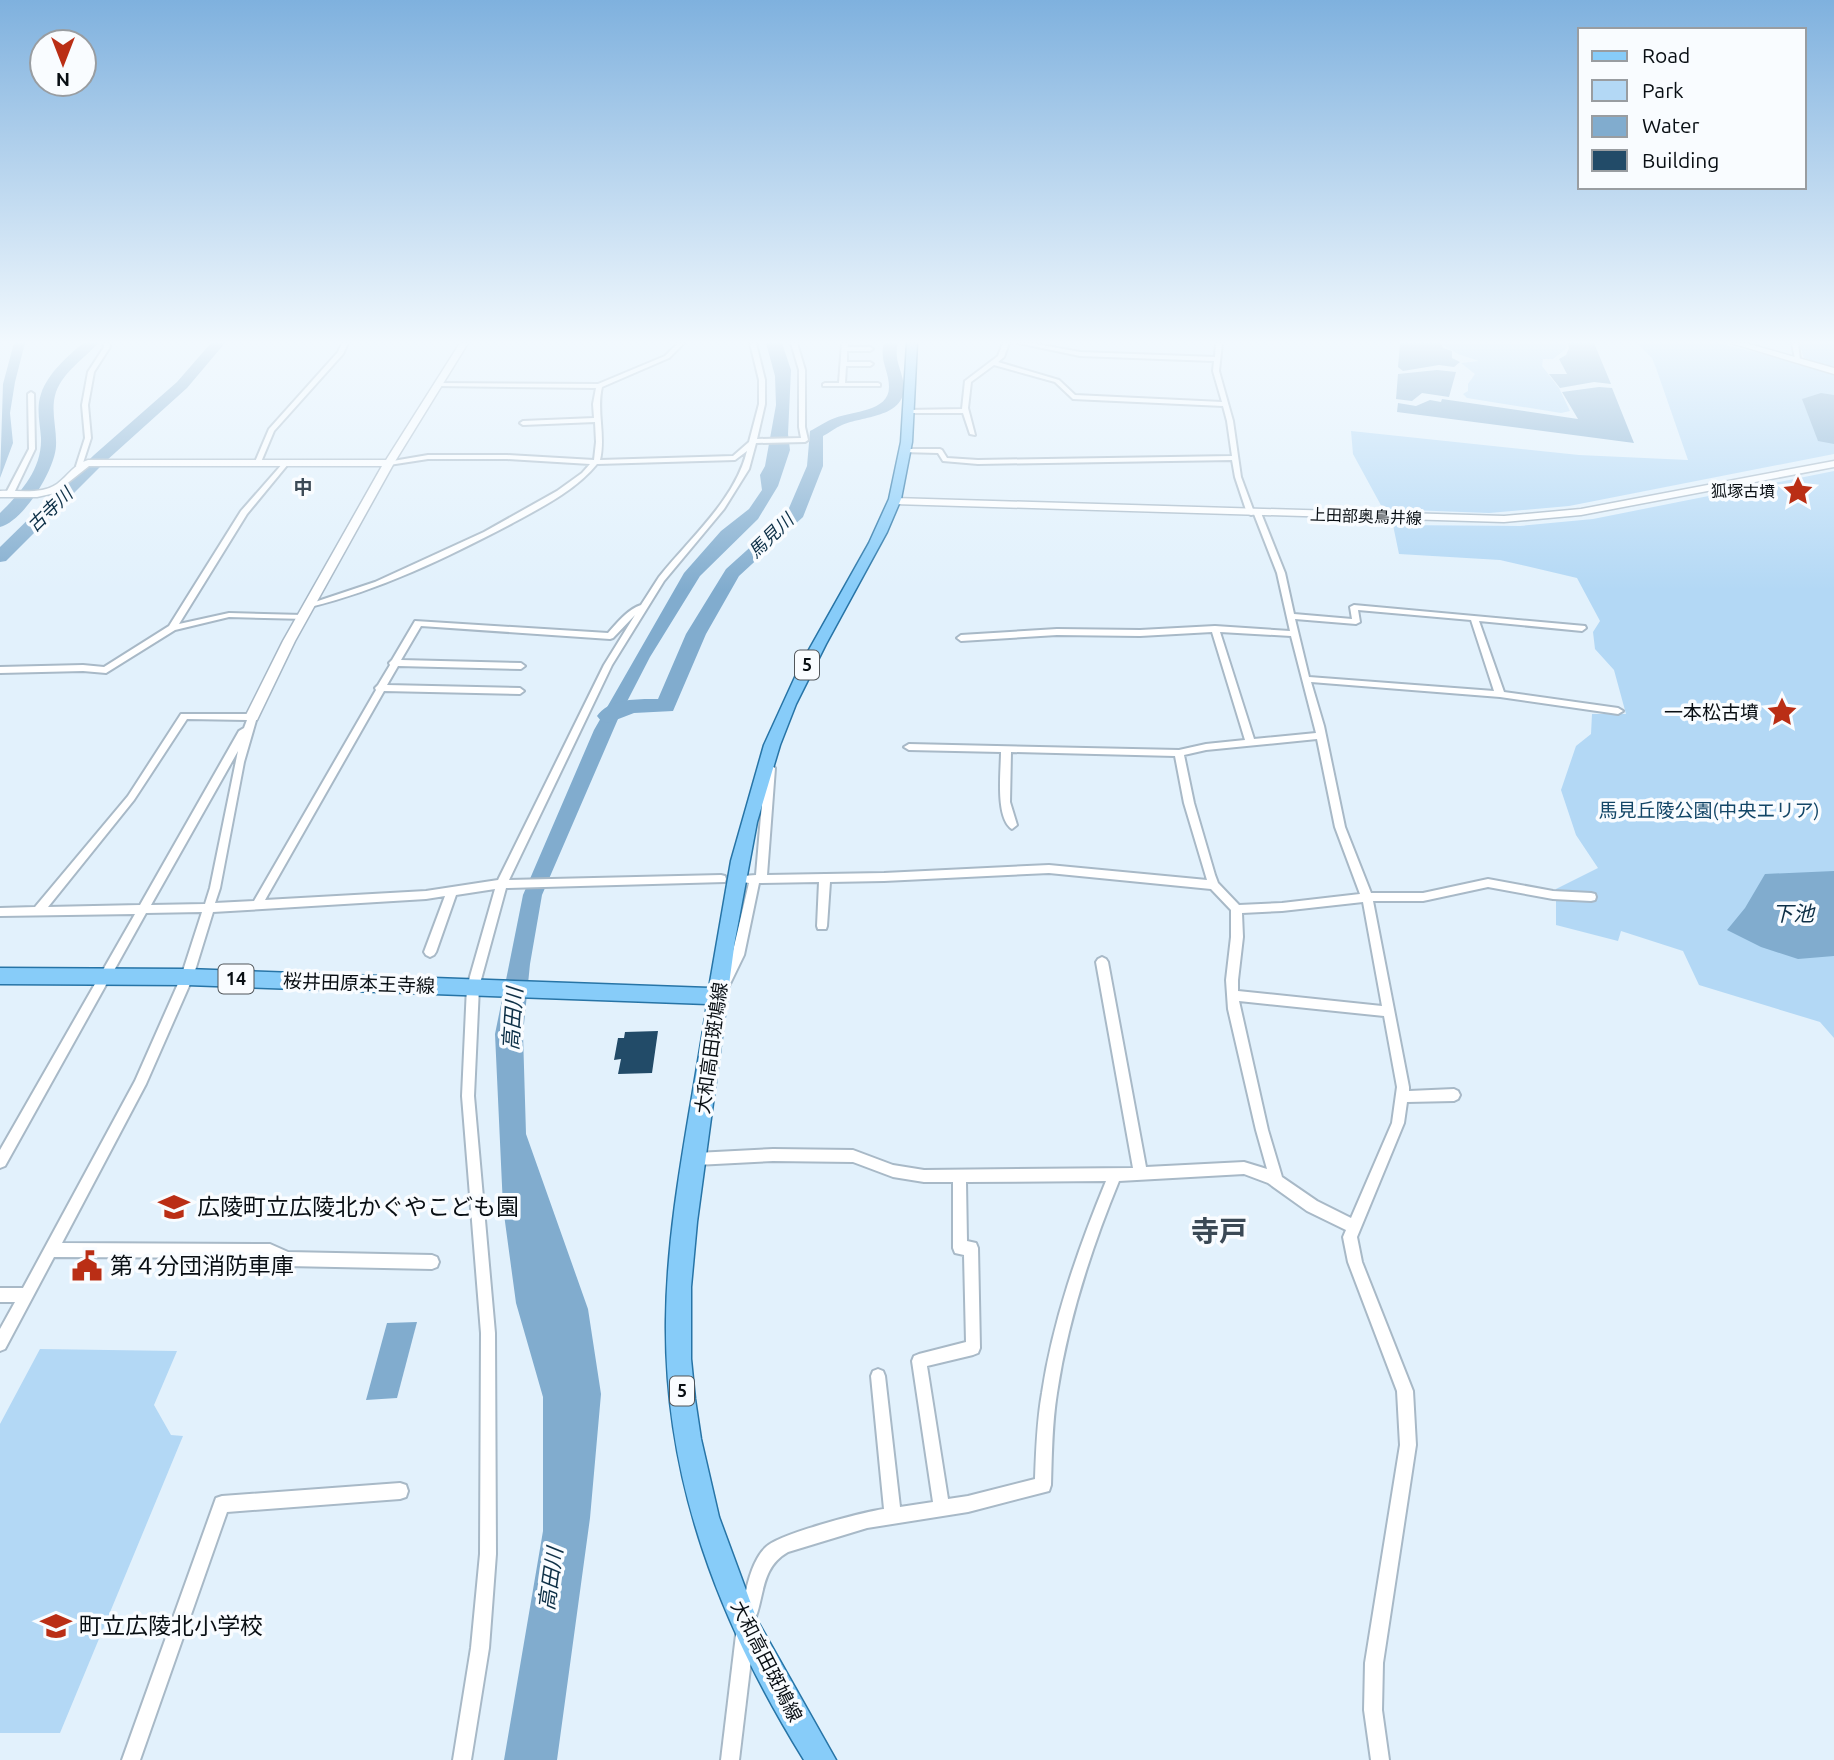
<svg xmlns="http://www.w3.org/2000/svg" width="1834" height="1760" viewBox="0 0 1834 1760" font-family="Ubuntu,'Noto Sans JP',sans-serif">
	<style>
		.green { fill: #b3d8f5 }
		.water { fill: #81acce }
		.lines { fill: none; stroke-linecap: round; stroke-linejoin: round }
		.river { fill: #81acce; fill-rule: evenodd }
		.building { fill: #224b68 }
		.street-casing { stroke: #a8b9c7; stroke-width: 4 }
		.secondary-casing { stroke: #a8b9c7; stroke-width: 3 }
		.primary-casing { stroke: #2774a6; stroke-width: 3 }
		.street { fill: #fff; fill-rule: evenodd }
		.secondary { fill: #fff; fill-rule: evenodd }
		.primary { fill: #87ccf9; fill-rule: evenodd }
		.labels { text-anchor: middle; stroke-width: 7; stroke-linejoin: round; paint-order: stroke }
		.far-poi-label { font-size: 16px; fill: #090f14; stroke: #f9fcff; text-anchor: end }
		.far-street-label { font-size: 16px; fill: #090f14; stroke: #f9fcff }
		.far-water-label { font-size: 18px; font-style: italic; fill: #0d3047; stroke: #f9fcff }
		.shield { fill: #f9fcff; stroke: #51565a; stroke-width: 2 }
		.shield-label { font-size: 18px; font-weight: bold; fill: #090f14 }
		.far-quarter-label { font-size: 19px; font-weight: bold; fill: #3b4955; stroke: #f9fcff }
		.poi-label { font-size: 19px; fill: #090f14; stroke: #f9fcff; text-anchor: end }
		.park-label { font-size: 19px; fill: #134667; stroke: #f9fcff }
		.street-label { font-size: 19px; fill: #090f14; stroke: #f9fcff }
		.water-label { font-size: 21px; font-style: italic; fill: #0d3047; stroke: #f9fcff }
		.near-poi-label { font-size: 23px; fill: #090f14; stroke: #f9fcff; text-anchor: start }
		.near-quarter-label { font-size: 28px; font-weight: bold; fill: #3b4955; stroke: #f9fcff }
	</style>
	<rect width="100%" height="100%" fill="#e2f1fc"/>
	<g class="green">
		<polygon points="1565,343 1567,348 1553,359 1543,359 1542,366 1559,388 1570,411 1561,413 1467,398 1463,394 1468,391 1468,384 1475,374 1461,363 1479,361 1458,354 1441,344"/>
		<polygon points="1637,343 1717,343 1793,361 1834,375 1834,454 1569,506 1489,513 1383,509 1353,454 1351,431 1579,455 1688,460 1656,368 1652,358"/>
		<polygon points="1799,343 1834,343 1834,369 1804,358"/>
		<polygon points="1834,471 1834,1038 1820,1022 1699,985 1683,951 1621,931 1618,941 1556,925 1556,889 1598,868 1576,835 1561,790 1576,746 1591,734 1592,714 1626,714 1614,670 1595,649 1593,632 1600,621 1577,578 1500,560 1399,554 1393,525 1520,526 1593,519"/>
		<polygon points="40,1349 177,1351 154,1405 171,1435 183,1436 60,1733 0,1733 0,1424"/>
	</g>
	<g class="water">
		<polygon points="14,343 25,343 15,382 10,413 13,443 0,478 3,384"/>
		<polygon points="766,343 782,343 791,370 788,434 790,450 778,486 758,519 700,576 650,657 618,719 542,895 530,964 523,1034 526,1134 588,1309 601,1394 590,1518 557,1760 504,1760 543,1531 543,1397 516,1303 503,1207 495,1034 508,970 523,895 594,730 684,573 721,531 749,509 762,490 760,475 765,466 776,405 775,376"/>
		<polygon points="1400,343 1441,343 1443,348 1452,351 1452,358 1460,362 1454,367 1439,365 1403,371 1398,367"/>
		<polygon points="1567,343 1594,343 1611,384 1594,382 1560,388 1549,374 1567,374 1559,359 1566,355 1569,348"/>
		<polygon points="1437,370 1456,372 1449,397 1422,393 1412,401 1396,399 1398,374"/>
		<polygon points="1599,387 1612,388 1634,443 1397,412 1398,403 1416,406 1430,400 1441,402 1442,399 1578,419 1562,392"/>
		<polygon points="1821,393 1834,395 1834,444 1818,441 1802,399"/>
		<polygon points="1834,871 1834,956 1798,959 1761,947 1727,930 1745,908 1765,874"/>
		<polygon points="417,1322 397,1398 366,1400 387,1323"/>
	</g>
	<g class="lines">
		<g class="river">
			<path d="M83,343H98C84,359 64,371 56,392C50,410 57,428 56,446C55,469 24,521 0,527V513C21,492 42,469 41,438C40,423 36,408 41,394C48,373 67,357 83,343Z"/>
			<polygon points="211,343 225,343 187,388 106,461 6,561 0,562 0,547 94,455 177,382"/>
			<path d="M884,343H898C893,360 903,371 904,387C904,418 862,416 842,425C835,428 829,433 823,436V466L803,517L739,576L706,634L673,711L634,713L608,723L601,721L597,716C609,698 639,699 658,699L686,634L726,569L786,515L807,466L810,431C818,427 826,421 835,418C852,411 889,412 889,387C889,371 879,360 884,343Z"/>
		</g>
	</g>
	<polygon class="building" points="658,1031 652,1073 618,1074 621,1059 614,1060 618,1038 624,1038 625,1032"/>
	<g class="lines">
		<g class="street-casing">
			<g id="street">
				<polygon points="103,343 109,343 110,347 94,372 88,405 91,438 82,466 79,468 76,466 85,438 82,405 88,372 104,347"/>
				<polygon points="342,343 348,343 343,354 274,431 261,462 256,463 255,462 269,429 338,352"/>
				<path d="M678,343H684L669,358L602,387C596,411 606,435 600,460L733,456L749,442L759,404V380L750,343H756L765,380V404L757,439L801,438L799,427V370L791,343H797L805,370V427L808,440L805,442L756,443L749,469L724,509L664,581L612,665L509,880L721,875L725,876L726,879L725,882L506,888L479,987L474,1096L495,1333L496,1554L489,1648L471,1760H453L471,1648L480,1554L481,1333L462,1096L467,987L495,889L456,895L436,952L434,955L430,957L426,955L424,952L445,896L426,899L213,912L193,977L146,1084L62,1243L270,1244L288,1252L432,1255L437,1257L439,1262L437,1267L432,1269L287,1266L269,1258L54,1257L5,1349L0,1351V1329L15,1302H0V1288H23L135,1081L181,977L202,912L146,913L5,1166L0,1168V1150L135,914L0,916V908L35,907L128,796L181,714H252L257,717L244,762L220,888L215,903L254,901L376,690L375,688L378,685L390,665L389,663L392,660L415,621L608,633C617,623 628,609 641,605C647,596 653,586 659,577C690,538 735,500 747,451L735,460L597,464C575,491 540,508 509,525C446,558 380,590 310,607L306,605L375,582L484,532L557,491L582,473L590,464L507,459H428L389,465L386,463L387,462L428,455H507L594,460L596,442L595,422L523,425L520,423L523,421L594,418L593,404L596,388L438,386L435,384L436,383L598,384L665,356ZM635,615L604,665L498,880L426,891L265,900L384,691L520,694L524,691L520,688L387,685L398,666L521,669L525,666L521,663L401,660L421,626L610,639L613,638ZM187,719L247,720L244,728L239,731L140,905L48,907L134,800ZM238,751L210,888L205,904L151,905Z"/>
				<polygon points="842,343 848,343 848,347 870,347 873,349 870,351 847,351 847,362 870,362 873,364 870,366 846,366 845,383 878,383 880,384 880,386 823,386 823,384 825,383 839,383"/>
				<path d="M1003,343H1009L1004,357L998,362L1059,380L1075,395L1222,402L1213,371L1214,361L1080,356L1018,343H1031L1080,352L1215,357L1216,343H1222L1219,371L1233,421L1241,477L1254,512L1257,511L1261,513L1285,573L1294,614L1352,619L1350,607L1354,605L1585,626L1586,628L1582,631L1479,621L1504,692L1618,708L1623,711L1618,714L1500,697L1311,682L1324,726L1345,827L1371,893H1423L1488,879L1553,891L1591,893L1595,894L1596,897L1595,900L1591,901L1553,899L1488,887L1423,901H1373L1409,1087V1091L1454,1089L1458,1091L1460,1095L1458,1099L1454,1101L1407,1102L1404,1123L1357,1237L1362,1262L1413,1391L1416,1445L1383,1663L1382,1710L1389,1760H1371L1364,1710L1365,1663L1400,1445L1397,1391L1348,1262L1343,1237L1346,1230L1307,1211L1268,1183L1244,1174L1119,1181C1091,1249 1068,1320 1057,1393C1052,1424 1052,1454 1051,1485L1049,1491L968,1512L867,1528L788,1552C760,1568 765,1596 754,1622L748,1624L742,1622C738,1612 743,1601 746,1591C749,1577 755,1557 766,1547C779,1534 863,1512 884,1509L871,1376L873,1371L878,1369L883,1371L885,1376L900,1507L933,1502L912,1361L914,1356L919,1354L966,1342L964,1255L955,1253L953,1248V1182H924L893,1177L853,1162L773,1161L696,1165L691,1163L690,1159L691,1155L696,1153L773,1149L853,1150L893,1165L924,1170L1133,1168L1096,962L1098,959L1102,957L1106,959L1108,962L1146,1167L1244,1162L1267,1169L1256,1130L1228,1009L1226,980L1231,937V910L1211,889L1049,873L884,881L830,882L827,926L826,929H818L817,926L819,882L759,883L744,955L729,986L725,988L721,986L719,983L732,955L749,883L743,882L742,879L743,876L756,875L765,768L770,765L775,768L767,875L884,873L1049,865L1207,880L1184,803L1175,756L1011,752L1010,802L1017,825L1012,829C995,818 1001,771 1001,752L909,750L904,747L909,744L1179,750L1206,744L1245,740L1212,632L1140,636L1057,635L961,641L957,638L961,635L1057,629L1140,630L1215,626L1290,631L1277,573L1254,514L1251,515L1247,513L1235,477L1232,460L978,464L943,461L938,453L902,452L901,451L904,449H940L942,450L947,458L978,460L1232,456L1227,421L1223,406L1073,399L1055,382L994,365L971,382L968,408L975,435L970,434L963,413H905L904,412L907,410L962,409L965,381L998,356ZM1358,610L1471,620L1494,691L1309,677L1295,619L1356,624L1360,622ZM1220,632L1291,636L1316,733L1254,739ZM1317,739L1335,827L1360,894L1282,903L1239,905L1218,883L1215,875L1194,803L1184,755L1206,750ZM1363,902L1382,1006L1238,991V980L1243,937L1242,913L1282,911ZM1239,1001L1384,1016L1397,1087L1392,1123L1351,1218L1317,1201L1282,1177L1268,1130ZM1106,1181C1078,1249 1053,1320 1042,1393C1037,1421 1036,1450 1035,1479L968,1496L948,1499L927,1366L973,1355L978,1353L980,1348L978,1248L976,1243L967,1241L966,1182Z"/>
				<polygon points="1792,343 1798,343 1800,360 1795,359"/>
				<polygon points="31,392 34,394 35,449 14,493 10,495 6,493 29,449 28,394"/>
				<polygon points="284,462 289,463 247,514 179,624 229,613 303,615 306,615 306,619 229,617 175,630 106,673 83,671 0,673 0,667 83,665 104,667 169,626 241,511"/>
				<polygon points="400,1483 406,1485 408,1491 406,1497 400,1499 227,1512 140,1760 122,1760 216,1498 222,1496"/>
				<polygon points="745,1626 751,1629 754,1635 739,1760 721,1760 736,1635 739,1629"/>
			</g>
		</g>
		<g class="secondary-casing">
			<g id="secondary">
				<path d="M460,343H468L394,463L295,641L257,720H247L245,717L283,641L382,466H89L55,493L37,497H0V491C18,490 41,495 57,484C69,475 73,465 88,460H386Z"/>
				<polygon points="1731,343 1745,343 1834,368 1834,374"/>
				<polygon points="1834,461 1834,467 1581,515 1504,522 894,504 889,501 894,498 1504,516 1581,509"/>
			</g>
		</g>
		<g class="primary-casing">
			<path id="primary" d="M907,343H917L912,442L901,499L887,532L826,644L796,704L780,745L757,822L735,940L697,1222L691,1287V1359L695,1399L701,1439L719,1517L757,1620L836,1760H804C720,1624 664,1482 666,1320C667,1214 692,1108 707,1004L187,985L0,984V968L187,969L709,988L731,861L764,745L801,664L869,543L889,499L901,442Z"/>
		</g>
		<use href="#street" class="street"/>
		<use href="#secondary" class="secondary"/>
		<use href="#primary" class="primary"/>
	</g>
	<linearGradient id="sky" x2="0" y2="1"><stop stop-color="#7fb1de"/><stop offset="0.58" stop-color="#f2f9fe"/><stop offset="1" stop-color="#f2f9fe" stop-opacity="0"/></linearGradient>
	<rect width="1834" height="590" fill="url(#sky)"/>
	<defs>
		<g id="sight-bare" transform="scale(2.415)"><path d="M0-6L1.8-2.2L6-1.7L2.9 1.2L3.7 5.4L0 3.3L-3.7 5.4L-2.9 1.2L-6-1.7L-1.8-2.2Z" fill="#ba2e15" stroke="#f9fcff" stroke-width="2.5" paint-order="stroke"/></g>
		<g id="school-bare" transform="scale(2.415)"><path d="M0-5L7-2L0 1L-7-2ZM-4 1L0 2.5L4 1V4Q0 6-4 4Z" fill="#ba2e15" stroke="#f9fcff" stroke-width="2.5" paint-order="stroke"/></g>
		<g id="civic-bare" transform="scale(2.415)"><path d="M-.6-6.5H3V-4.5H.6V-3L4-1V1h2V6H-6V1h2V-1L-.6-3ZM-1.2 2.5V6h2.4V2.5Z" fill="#ba2e15" stroke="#f9fcff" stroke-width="2.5" paint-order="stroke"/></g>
	</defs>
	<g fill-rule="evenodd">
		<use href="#sight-bare" x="1798" y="491"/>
		<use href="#sight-bare" x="1782" y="712"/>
		<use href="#school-bare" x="174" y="1207"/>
		<use href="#civic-bare" x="87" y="1266"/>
		<use href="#school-bare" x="56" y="1626"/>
	</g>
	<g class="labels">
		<g class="far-poi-label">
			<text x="1775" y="497">狐塚古墳</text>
		</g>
		<g class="far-street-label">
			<text transform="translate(1366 516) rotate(2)" y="6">上田部奥鳥井線</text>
		</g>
		<g class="far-water-label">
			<text transform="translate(50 510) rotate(-44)" y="6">古寺川</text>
			<text transform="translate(771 536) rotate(-44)" y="6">馬見川</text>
		</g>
		<g class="shield">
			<rect x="795" y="650.5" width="24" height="29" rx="5"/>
			<rect x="218.5" y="964.5" width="35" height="29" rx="5"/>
			<rect x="670" y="1376.5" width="24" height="29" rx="5"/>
		</g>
		<g class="shield-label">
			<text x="807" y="671">5</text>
			<text x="236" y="985">14</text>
			<text x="682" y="1397">5</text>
		</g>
		<g class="far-quarter-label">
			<text x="303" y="494">中</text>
		</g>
		<g class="poi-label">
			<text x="1759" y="719">一本松古墳</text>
		</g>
		<g class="park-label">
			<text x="1709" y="817">馬見丘陵公園(中央エリア)</text>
		</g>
		<g class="street-label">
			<text transform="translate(359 983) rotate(2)" y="7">桜井田原本王寺線</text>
			<text transform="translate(711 1048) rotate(-82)" y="7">大和高田斑鳩線</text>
			<text transform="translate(767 1661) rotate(63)" y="7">大和高田斑鳩線</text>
		</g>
		<g class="water-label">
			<text x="1793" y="921">下池</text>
			<text transform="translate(513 1019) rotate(-86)" y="7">高田川</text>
			<text transform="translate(551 1579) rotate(-82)" y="7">高田川</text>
		</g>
		<g class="near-poi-label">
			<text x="197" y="1215">広陵町立広陵北かぐやこども園</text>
			<text x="110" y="1274">第４分団消防車庫</text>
			<text x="79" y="1634">町立広陵北小学校</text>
		</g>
		<g class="near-quarter-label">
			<text x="1219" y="1241">寺戸</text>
		</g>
	</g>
	<rect x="1578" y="28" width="228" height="161" fill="#f9fcff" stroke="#999da1" stroke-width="2"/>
	<rect x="1592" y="51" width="35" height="10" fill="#87ccf9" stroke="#999da1" stroke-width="2"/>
	<text x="1642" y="63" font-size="21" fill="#090f14">Road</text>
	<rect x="1592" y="80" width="35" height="21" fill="#b3d8f5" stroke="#999da1" stroke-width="2"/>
	<text x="1642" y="98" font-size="21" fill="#090f14">Park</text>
	<rect x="1592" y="116" width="35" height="21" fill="#81acce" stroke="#999da1" stroke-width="2"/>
	<text x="1642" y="133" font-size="21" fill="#090f14">Water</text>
	<rect x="1592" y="150" width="35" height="21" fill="#224b68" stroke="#999da1" stroke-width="2"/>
	<text x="1642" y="168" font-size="21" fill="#090f14">Building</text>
	<g transform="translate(63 63) rotate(180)"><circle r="33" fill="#f9fcff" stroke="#999da1" stroke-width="2"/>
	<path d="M0-5L12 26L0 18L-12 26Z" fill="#ba2e15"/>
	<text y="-10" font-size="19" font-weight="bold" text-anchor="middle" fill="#090f14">N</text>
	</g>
</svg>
